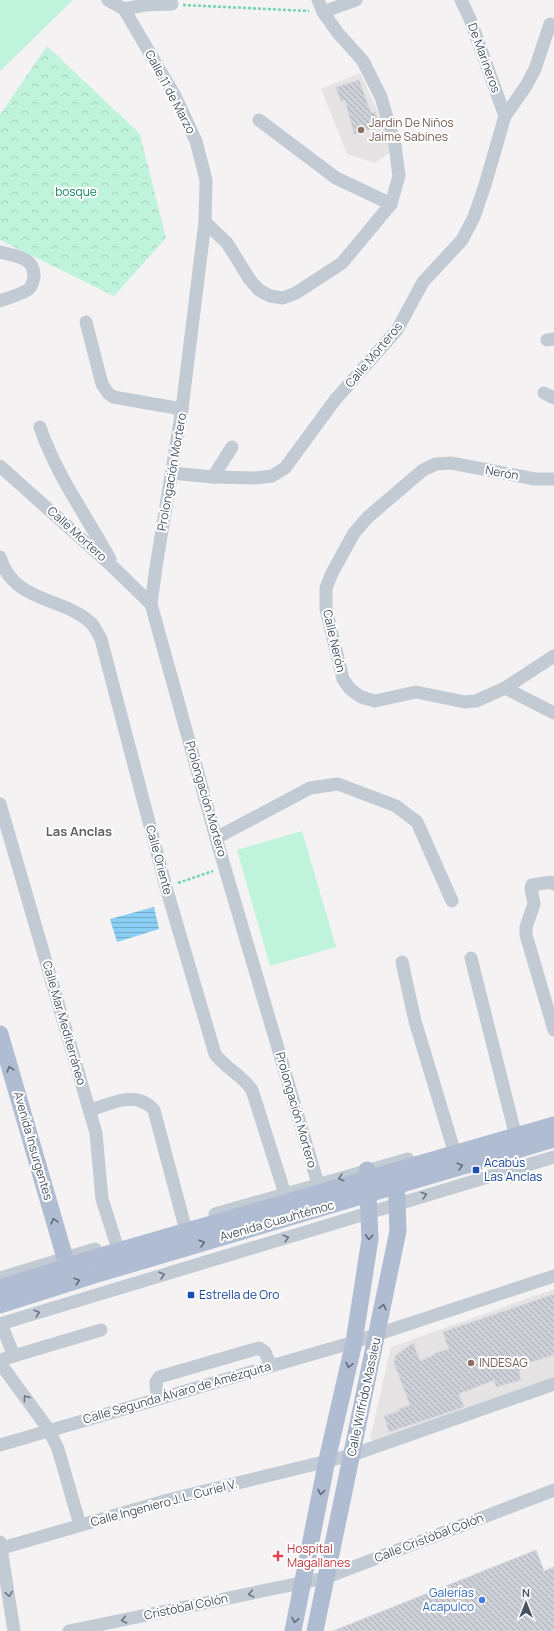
<svg xmlns="http://www.w3.org/2000/svg" width="554" height="1631" viewBox="0 0 554 1631" font-family="Manrope,sans-serif">
	<style>
		.education { fill: #e5e3e4 }
		.green { fill: #bff3db }
		.forest { fill: url(#forest-crowns) }
		.water { fill: url(#water-rules) }
		.building { fill: url(#building-back-hatch); stroke: #d6d7de }
		.lines { fill: none; stroke-linecap: round; stroke-linejoin: round }
		.path { stroke: #74d4b3; stroke-width: 2.5; stroke-dasharray: 3 2; stroke-linecap: butt }
		.minor { stroke: #c2cad4; stroke-width: 13 }
		.major { stroke: #b0bcd2; stroke-width: 17 }
		.major-bridge { stroke: #b0bcd2; stroke-width: 17 }
		.oneway { stroke: #626c7d }
		.oneway2 { stroke: #6d7684 }
		.education-dot { fill: #8d6e63; stroke: #fff; stroke-width: 1.5 }
		.transit-dot { fill: #1a4fb4; stroke: #fff; stroke-width: 1.5 }
		.health-dot { fill: #e0444e; stroke: #fff; stroke-width: 1.5 }
		.shop-dot { fill: #3f7fe0; stroke: #fff; stroke-width: 1.5 }
		.labels { text-anchor: middle; stroke-width: 4; stroke-linejoin: round; paint-order: stroke }
		.street-label { font-size: 12px; fill: #485261; stroke: #fff }
		.education-label { font-size: 12px; fill: #785e54; stroke: #fff; text-anchor: start }
		.park-label { font-size: 12px; fill: #11845b; stroke: #fff }
		.transit-label { font-size: 12px; fill: #164399; stroke: #fff; text-anchor: start }
		.health-label { font-size: 12px; fill: #be3a42; stroke: #fff; text-anchor: start }
		.shop-label { font-size: 12px; fill: #366cbe; stroke: #fff; text-anchor: end }
		.neighbourhood-label { font-size: 13px; font-weight: bold; fill: #5e6168; stroke: #fff }
	</style>
	<defs>
		<pattern id="forest-crowns" width="20" height="18" patternUnits="userSpaceOnUse"><rect width="20" height="18" fill="#bff3db"/><path d="M2 6a3 3 0 1 1 6 0M12 15a3 3 0 1 1 6 0" fill="none" stroke="#a6d2be"/></pattern>
		<pattern id="water-rules" width="6" height="5" patternUnits="userSpaceOnUse"><rect width="6" height="5" fill="#8acef3"/><path d="M0 2.5h6" fill="none" stroke="#73aac8"/></pattern>
		<pattern id="building-back-hatch" width="6" height="6" patternUnits="userSpaceOnUse"><rect width="6" height="6" fill="#ced0d7"/><path d="M-1 5l2 2M0 0l6 6M5-1l2 2" fill="none" stroke="#a9abb2"/></pattern>
	</defs>
	<rect width="100%" height="100%" fill="#f4f2f2"/>
	<g class="education">
		<polygon points="360,73 377,110 392,151 375,163 347,154 321,89"/>
		<polygon points="554,1289 554,1378 378,1442 370,1439 391,1347"/>
	</g>
	<g class="green">
		<polygon points="0,0 71,0 72,1 0,71"/>
		<polygon points="302,831 336,947 270,966 237,850"/>
	</g>
	<polygon class="forest" points="47,46 140,134 166,238 114,296 0,240 0,115"/>
	<polygon class="water" points="154,907 159,929 117,942 110,919"/>
	<g class="building">
		<polygon points="359,80 371,113 375,112 380,126 354,134 345,100 341,102 336,87"/>
		<polygon points="554,1294 554,1355 528,1363 519,1371 521,1380 496,1387 494,1380 459,1394 464,1407 389,1432 384,1416 400,1411 399,1409 410,1405 394,1363 395,1356 413,1343 420,1361 432,1356 435,1353 449,1349 443,1332"/>
		<polygon points="536,1550 544,1571 554,1567 554,1631 333,1631"/>
	</g>
	<g class="lines">
		<g class="path">
			<polyline points="183,5 309,11"/>
			<polyline points="178,883 213,871"/>
		</g>
		<g class="minor">
			<polyline points="108,0 124,9 175,96 196,141 206,180 205,222 182,409 156,567 151,604 216,838 318,1184"/>
			<polyline points="461,0 470,19 505,116"/>
			<polyline points="124,9 145,5 172,4"/>
			<polyline points="323,12 356,0"/>
			<polyline points="259,120 336,178 391,204"/>
			<polyline points="205,222 227,243 250,280 259,290 270,296 283,298 296,293 342,263 391,204 399,176 395,145 381,97 363,61 338,33 323,12 318,0"/>
			<path d="M0,252C15,256 35,257 34,277C33,281 32,286 29,289C22,294 8,298 0,301"/>
			<polyline points="86,322 102,384 108,393 113,397 182,409"/>
			<polyline points="547,340 554,339"/>
			<polyline points="544,393 554,398"/>
			<path d="M40,427C56,475 86,515 110,559"/>
			<polyline points="0,466 114,568 151,604"/>
			<polyline points="171,473 213,477 256,478 272,476 285,468 335,400 397,330 423,282 462,240 474,217 485,185 505,116 526,86 535,69 550,24"/>
			<polyline points="213,477 232,447"/>
			<polyline points="554,479 535,479 451,463 436,464 423,470 368,517 354,533 332,573 326,588 326,609 343,679 350,689 361,697 375,701 416,692 465,702 476,701 505,688 554,656"/>
			<path d="M0,557C13,603 64,597 91,623C95,627 98,634 101,639L166,887L215,1054C225,1068 242,1075 252,1090L285,1194"/>
			<polyline points="505,688 554,713"/>
			<polyline points="0,804 96,1133 102,1199 116,1243"/>
			<polyline points="216,838 310,788 338,784 396,806 417,822 452,901"/>
			<polyline points="554,884 551,882 532,885 531,888 534,904 526,927 526,935 554,1030"/>
			<polyline points="471,958 514,1129"/>
			<polyline points="402,962 415,1021 453,1147"/>
			<path d="M90,1110C113,1103 136,1090 154,1110L184,1223"/>
			<polyline points="215,1214 408,1159"/>
			<polyline points="0,1278 95,1249"/>
			<polyline points="0,1324 554,1157"/>
			<polyline points="1,1324 14,1356"/>
			<polyline points="0,1360 101,1330"/>
			<polyline points="0,1363 49,1430 58,1449 80,1525"/>
			<polyline points="157,1398 156,1382 159,1377 259,1348 265,1352 271,1366"/>
			<polyline points="0,1445 354,1342 554,1276"/>
			<polyline points="0,1542 14,1631"/>
			<polyline points="2,1548 168,1500 352,1455 554,1384"/>
			<polyline points="69,1631 325,1578 554,1490"/>
		</g>
		<g class="major">
			<polyline points="0,1034 65,1258"/>
			<polyline points="293,1631 327,1460 354,1342 370,1239 367,1170"/>
			<polyline points="315,1631 398,1231 396,1172"/>
		</g>
		<g class="major-bridge">
			<polyline points="0,1288 94,1258 554,1125"/>
			<polyline points="0,1305 101,1273 554,1139"/>
		</g>
	</g>
	<defs><path id="oneway-chevron" d="M-2-3.5L2.5 0L-2 3.5" fill="none" stroke-width="1.6" stroke-linecap="round" stroke-linejoin="round"/></defs>
	<g class="oneway">
		<use href="#oneway-chevron" transform="translate(10 1069) rotate(-106)"/>
		<use href="#oneway-chevron" transform="translate(460 1166) rotate(-16)"/>
		<use href="#oneway-chevron" transform="translate(54 1221) rotate(-106)"/>
		<use href="#oneway-chevron" transform="translate(369 1237) rotate(93)"/>
		<use href="#oneway-chevron" transform="translate(202 1243) rotate(-16)"/>
		<use href="#oneway-chevron" transform="translate(77 1281) rotate(-18)"/>
		<use href="#oneway-chevron" transform="translate(383 1307) rotate(-78)"/>
		<use href="#oneway-chevron" transform="translate(349 1365) rotate(103)"/>
		<use href="#oneway-chevron" transform="translate(321 1492) rotate(101)"/>
		<use href="#oneway-chevron" transform="translate(295 1620) rotate(102)"/>
	</g>
	<g class="oneway2">
		<use href="#oneway-chevron" transform="translate(341 1178) rotate(164)"/>
		<use href="#oneway-chevron" transform="translate(424 1195) rotate(-17)"/>
		<use href="#oneway-chevron" transform="translate(286 1238) rotate(-17)"/>
		<use href="#oneway-chevron" transform="translate(162 1275) rotate(-17)"/>
		<use href="#oneway-chevron" transform="translate(37 1313) rotate(-17)"/>
		<use href="#oneway-chevron" transform="translate(26 1398) rotate(-127)"/>
		<use href="#oneway-chevron" transform="translate(9 1594) rotate(81)"/>
		<use href="#oneway-chevron" transform="translate(251 1594) rotate(168)"/>
		<use href="#oneway-chevron" transform="translate(124 1620) rotate(168)"/>
	</g>
	<g class="education-dot">
		<circle cx="361" cy="130" r="4"/>
		<circle cx="471" cy="1363" r="4"/>
	</g>
	<g class="transit-dot">
		<rect x="472" y="1166" width="8" height="8" rx="2"/>
		<rect x="187" y="1291" width="8" height="8" rx="2"/>
	</g>
	<path class="health-dot" d="M276 1550h4v4h4v4h-4v4h-4v-4h-4v-4h4z"/>
	<circle class="shop-dot" cx="482" cy="1600" r="4"/>
	<g class="labels">
		<g class="street-label">
			<text transform="translate(484 58) rotate(70)" y="4">De Marineros</text>
			<text transform="translate(170 92) rotate(62)" y="4">Calle 11 de Marzo</text>
			<text transform="translate(374 355) rotate(-50)" y="4">Calle Morteros</text>
			<text transform="translate(172 472) rotate(-80)" y="4">Prolongación Mortero</text>
			<text transform="translate(502 473) rotate(10)" y="4">Nerón</text>
			<text transform="translate(77 534) rotate(42)" y="4">Calle Mortero</text>
			<text transform="translate(334 641) rotate(77)" y="4">Calle Nerón</text>
			<text transform="translate(206 799) rotate(74)" y="4">Prolongación Mortero</text>
			<text transform="translate(159 860) rotate(75)" y="4">Calle Oriente</text>
			<text transform="translate(64 1023) rotate(74)" y="4">Calle Mar Mediterráneo</text>
			<text transform="translate(296 1110) rotate(74)" y="4">Prolongación Mortero</text>
			<text transform="translate(33 1146) rotate(74)" y="4">Avenida Insurgentes</text>
			<text transform="translate(277 1221) rotate(-16)" y="4">Avenida Cuauhtémoc</text>
			<text transform="translate(177 1393) rotate(-16)" y="4">Calle Segunda Álvaro de Amézquita</text>
			<text transform="translate(364 1397) rotate(-78)" y="4">Calle Wilfrido Massieu</text>
			<text transform="translate(164 1503) rotate(-15)" y="4">Calle Ingeniero J. L. Curiel V.</text>
			<text transform="translate(429 1538) rotate(-21)" y="4">Calle Cristóbal Colón</text>
			<text transform="translate(186 1607) rotate(-12)" y="4">Cristóbal Colón</text>
		</g>
		<g class="education-label">
			<text x="369" y="127">Jardin De Niños<tspan x="369" dy="14">Jaime Sabines</tspan></text>
			<text x="479" y="1367">INDESAG</text>
		</g>
		<g class="park-label">
			<text x="76" y="196">bosque</text>
		</g>
		<g class="transit-label">
			<text x="484" y="1167">Acabús<tspan x="484" dy="14">Las Anclas</tspan></text>
			<text x="199" y="1299">Estrella de Oro</text>
		</g>
		<g class="health-label">
			<text x="287" y="1553">Hospital<tspan x="287" dy="14">Magallanes</tspan></text>
		</g>
		<g class="shop-label">
			<text x="474" y="1597">Galerías<tspan x="474" dy="14">Acapulco</tspan></text>
		</g>
		<g class="neighbourhood-label">
			<text x="79" y="836">Las Anclas</text>
		</g>
	</g>
	<g transform="translate(526 1603)" stroke="#ffffff" stroke-width="3" paint-order="stroke">
	<path d="M0-3L7 15L0 10L-7 15Z" fill="#485261"/>
	<text y="-6" font-size="11" font-weight="bold" text-anchor="middle" fill="#485261">N</text>
	</g>
</svg>
